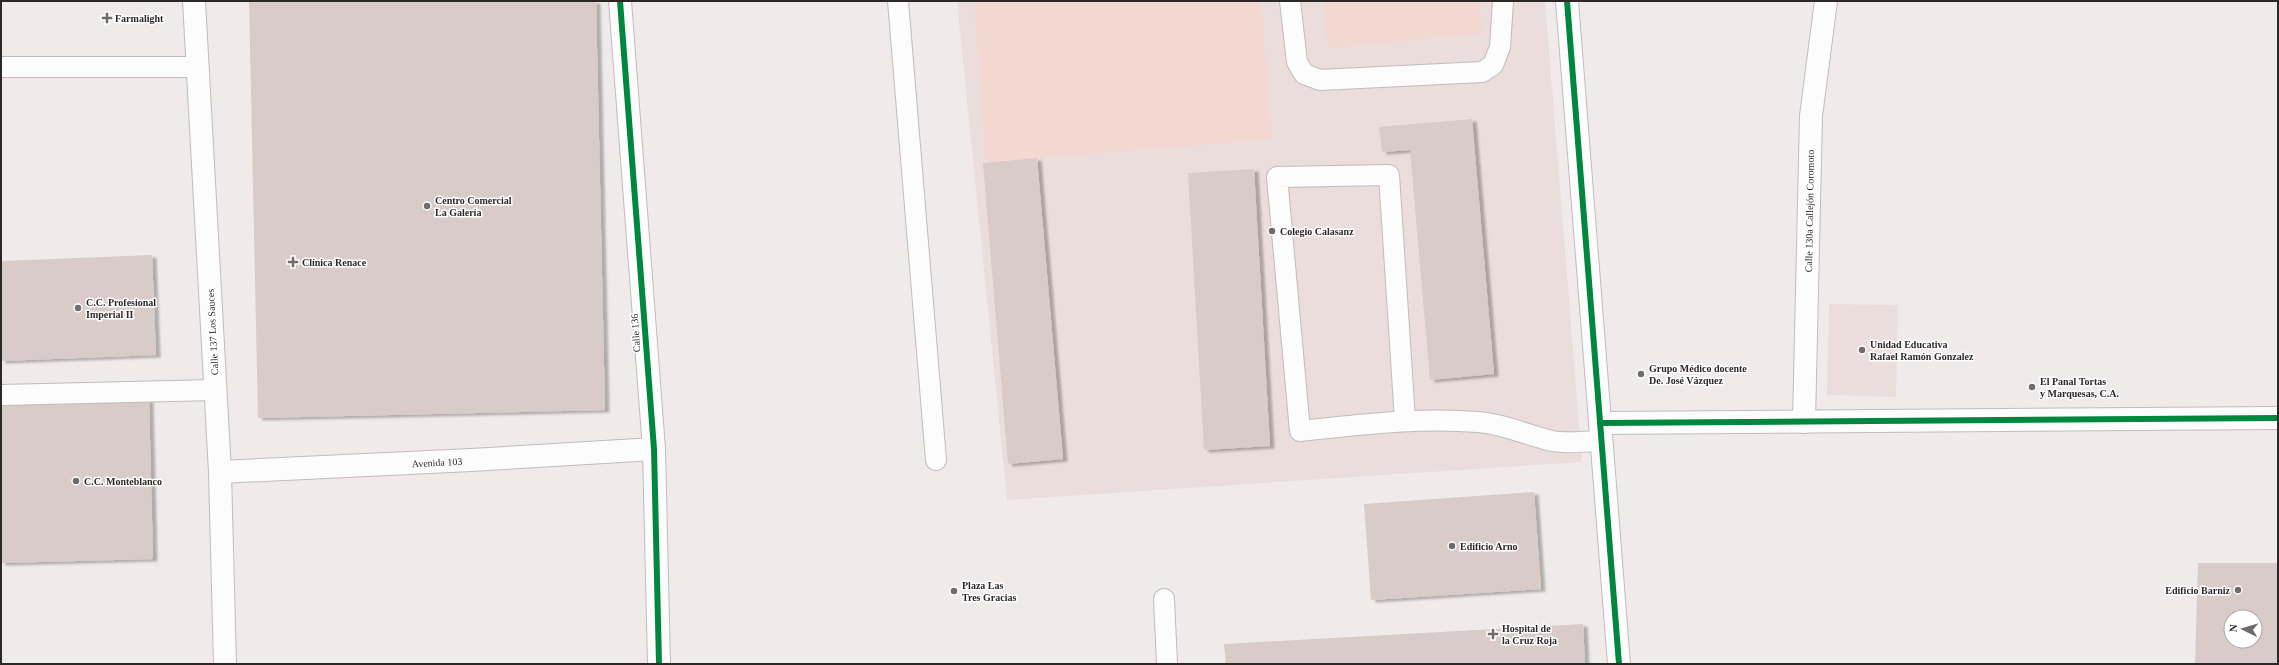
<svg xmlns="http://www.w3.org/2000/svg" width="2279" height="665" viewBox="0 0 2279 665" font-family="Georgia,serif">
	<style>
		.built { fill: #eadddb }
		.green { fill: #f3d7d1 }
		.building { fill: #d9cbc8; fill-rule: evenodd; filter: url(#shadow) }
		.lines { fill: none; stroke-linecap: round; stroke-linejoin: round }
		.service-casing { stroke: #c0bcbb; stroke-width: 22 }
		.minor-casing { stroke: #c0bcbb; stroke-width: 24 }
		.service { stroke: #fdfcfc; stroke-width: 20 }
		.minor { stroke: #fdfcfc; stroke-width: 22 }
		.cycleway-casing { stroke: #fff; stroke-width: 8 }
		.cycleway { stroke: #00873e; stroke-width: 6 }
		.poi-dot { fill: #716c6b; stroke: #fff; stroke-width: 1.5 }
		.labels { text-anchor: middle; stroke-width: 3; stroke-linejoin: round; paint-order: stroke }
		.poi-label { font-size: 10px; font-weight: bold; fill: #2c2827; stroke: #fff; text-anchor: start }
		.street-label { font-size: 10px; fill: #2c2827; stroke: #fff }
	</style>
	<defs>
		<filter id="shadow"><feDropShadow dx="4.5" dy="2.5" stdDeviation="1" flood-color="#0004"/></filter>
	</defs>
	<rect width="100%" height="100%" fill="#f0ebea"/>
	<g class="built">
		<polygon points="957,1 1545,1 1582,462 1007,500"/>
		<polygon points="1829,304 1898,305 1896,397 1827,395"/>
	</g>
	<g class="green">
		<polygon points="974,1 1261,1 1272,139 986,162"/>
		<polygon points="1323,1 1479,1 1482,33 1328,48"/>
	</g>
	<g class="building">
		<polygon points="249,1 596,1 605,410 258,418"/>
		<polygon points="1472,119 1494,374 1430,380 1410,150 1382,152 1379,127"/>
		<polygon points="1037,158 1063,459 1008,464 983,163"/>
		<polygon points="1254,169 1270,446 1204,450 1188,173"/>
		<polygon points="152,255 156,355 1,361 1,261"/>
		<polygon points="149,399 153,559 1,563 1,402"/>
		<polygon points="1534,492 1541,589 1371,600 1364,504"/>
		<path d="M2198,563H2278V664H2195ZM2231,617H2255V641H2231Z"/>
		<polygon points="1583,624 1585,664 1226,664 1224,644"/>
	</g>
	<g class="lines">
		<g class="service-casing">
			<g id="service">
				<polyline points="898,1 936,460"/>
				<polyline points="1290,1 1297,62 1304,74 1320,80 1482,72 1493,65 1500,47 1503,1"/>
				<polyline points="1,67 198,67"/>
				<polyline points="1,395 215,390"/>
				<path d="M1405,420L1389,175L1277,177L1300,431C1360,425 1418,417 1478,422C1504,424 1527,435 1552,441C1567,444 1585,441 1600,441"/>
				<polyline points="1164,599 1167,664"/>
			</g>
		</g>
		<g class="minor-casing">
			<g id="minor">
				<polyline points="194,1 220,472 225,664"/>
				<polyline points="620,1 654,449 659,664"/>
				<polyline points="1567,1 1619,664"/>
				<polyline points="1804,422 1811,116 1826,1"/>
				<polyline points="1600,423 2278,418"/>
				<polyline points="220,472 471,460 654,449"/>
			</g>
		</g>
		<use href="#service" class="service"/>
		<use href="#minor" class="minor"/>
		<g class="cycleway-casing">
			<g id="cycleway">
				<polyline points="620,1 654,449 659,664"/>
				<polyline points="1567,1 1619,664"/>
				<polyline points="1600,423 2278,418"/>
			</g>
		</g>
		<use href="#cycleway" class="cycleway"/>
	</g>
	<g class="poi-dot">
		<path d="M105 12h4v4h4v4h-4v4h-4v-4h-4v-4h4z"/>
		<circle cx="427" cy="206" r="4"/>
		<circle cx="1272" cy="231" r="4"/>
		<path d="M291 256h4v4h4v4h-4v4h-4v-4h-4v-4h4z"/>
		<circle cx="78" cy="308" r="4"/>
		<circle cx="1862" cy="350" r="4"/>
		<circle cx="1641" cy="374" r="4"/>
		<circle cx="2032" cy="387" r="4"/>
		<circle cx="76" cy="481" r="4"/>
		<circle cx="1452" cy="546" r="4"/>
		<circle cx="2238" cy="590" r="4"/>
		<circle cx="954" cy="591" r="4"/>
		<path d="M1491 628h4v4h4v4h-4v4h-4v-4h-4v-4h4z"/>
	</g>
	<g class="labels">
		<g class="poi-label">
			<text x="115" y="22">Farmalight</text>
			<text x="435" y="204">Centro Comercial<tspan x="435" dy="12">La Galería</tspan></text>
			<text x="1280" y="235">Colegio Calasanz</text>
			<text x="302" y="266">Clínica Renace</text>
			<text x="86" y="306">C.C. Profesional<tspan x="86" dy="12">Imperial II</tspan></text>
			<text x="1870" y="348">Unidad Educativa<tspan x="1870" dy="12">Rafael Ramón Gonzalez</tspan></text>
			<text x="1649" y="372">Grupo Médico docente<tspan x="1649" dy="12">De. José Vázquez</tspan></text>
			<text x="2040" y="385">El Panal Tortas<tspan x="2040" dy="12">y Marquesas, C.A.</tspan></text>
			<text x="84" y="485">C.C. Monteblanco</text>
			<text x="1460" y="550">Edificio Arno</text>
			<text x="962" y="589">Plaza Las<tspan x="962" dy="12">Tres Gracias</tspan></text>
			<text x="2230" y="594" text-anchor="end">Edificio Barniz</text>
			<text x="1502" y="632">Hospital de<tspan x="1502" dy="12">la Cruz Roja</tspan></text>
		</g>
		<g class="street-label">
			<text transform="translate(1809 211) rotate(-89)" y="4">Calle 130a Callejón Coromoto</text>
			<text transform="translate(212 332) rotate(-93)" y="4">Calle 137 Los Sauces</text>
			<text transform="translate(635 333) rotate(-94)" y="4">Calle 136</text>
			<text transform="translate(437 462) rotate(-3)" y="4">Avenida 103</text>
		</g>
	</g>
	<rect width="2279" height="665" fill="none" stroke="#2c2827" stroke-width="4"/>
	<g transform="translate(2243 629) rotate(275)"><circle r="19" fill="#ffffff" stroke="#aba9a9"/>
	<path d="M0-3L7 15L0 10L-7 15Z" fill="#716c6b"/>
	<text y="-6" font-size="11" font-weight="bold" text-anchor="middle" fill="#2c2827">N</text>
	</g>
</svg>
